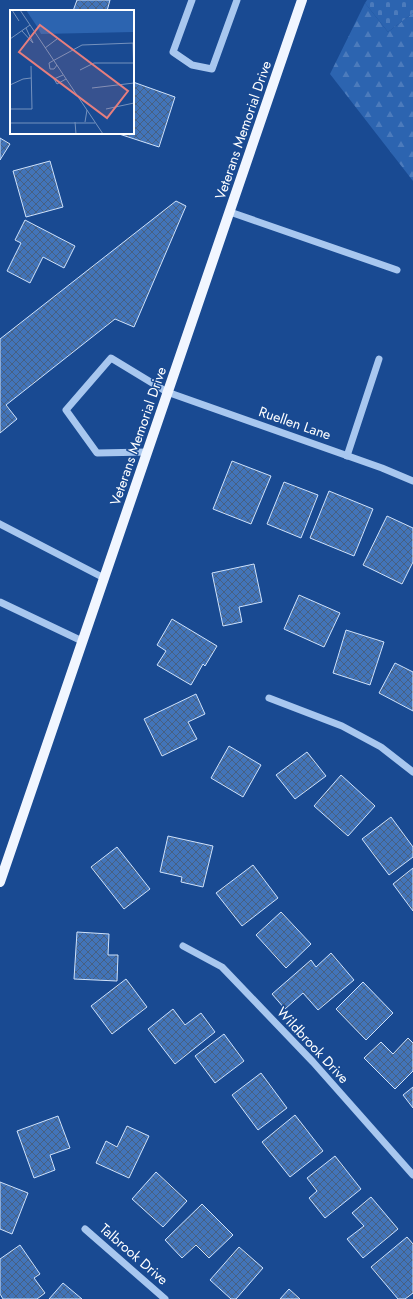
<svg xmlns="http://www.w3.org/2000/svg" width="413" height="1299" viewBox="0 0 413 1299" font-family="Jost,sans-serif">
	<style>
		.forest { fill: url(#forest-firs) }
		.cemetery { fill: url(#cemetery-stones) }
		.building { fill: url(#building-cross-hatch); stroke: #cfe2fb }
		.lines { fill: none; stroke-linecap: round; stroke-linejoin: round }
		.minor { stroke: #a8c7ef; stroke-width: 7 }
		.major { stroke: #f1f6ff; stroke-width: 10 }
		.labels { text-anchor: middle; stroke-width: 3; stroke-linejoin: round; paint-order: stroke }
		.street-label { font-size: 14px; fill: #fff; stroke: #194a92 }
		.inset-road { fill: none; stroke: #7592be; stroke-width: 1 }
		.view { fill: #e67e7e; fill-opacity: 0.15; stroke: #e67e7e; stroke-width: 2 }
		.inset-edge { fill: none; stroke: #fff; stroke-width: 2 }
	</style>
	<defs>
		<pattern id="forest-firs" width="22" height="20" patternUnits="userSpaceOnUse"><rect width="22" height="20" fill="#2c64b0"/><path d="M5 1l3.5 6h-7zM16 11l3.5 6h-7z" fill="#4c7bbc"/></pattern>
		<pattern id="cemetery-stones" width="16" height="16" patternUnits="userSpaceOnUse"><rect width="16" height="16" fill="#2c64b0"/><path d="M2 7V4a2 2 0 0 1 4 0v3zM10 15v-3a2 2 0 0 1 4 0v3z" fill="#4c7bbc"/></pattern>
		<pattern id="building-cross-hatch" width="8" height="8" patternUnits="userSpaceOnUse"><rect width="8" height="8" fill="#4274b9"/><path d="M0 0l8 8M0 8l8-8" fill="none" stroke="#476082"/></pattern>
	</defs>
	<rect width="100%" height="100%" fill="#194a92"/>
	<polygon class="forest" points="365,3 388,32 413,13 413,181 330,74"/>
	<polygon class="cemetery" points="367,0 413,0 413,13 388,32 365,3"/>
	<g class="building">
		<polygon points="77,0 110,0 107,11 73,11"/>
		<polygon points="133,82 175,97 159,147 116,133 133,133"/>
		<polygon points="0,138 10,144 0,160"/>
		<polygon points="50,161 63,207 26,217 13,171"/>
		<polygon points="176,201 186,206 134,327 115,319 6,405 17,419 0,433 0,339"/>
		<polygon points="25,220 75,246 64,268 43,257 30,283 7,271 21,243 15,240"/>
		<polygon points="232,461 271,476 251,524 213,509"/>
		<polygon points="284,482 318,495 301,538 267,524"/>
		<polygon points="329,491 373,509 354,556 310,538"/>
		<polygon points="387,516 413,528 413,562 402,584 363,565"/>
		<polygon points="254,564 262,602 239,607 242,622 223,626 212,573"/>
		<polygon points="299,595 340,613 324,647 284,629"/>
		<polygon points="172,619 217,646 205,666 203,664 191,685 157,665 166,651 157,645"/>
		<polygon points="346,630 384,642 370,685 333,673"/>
		<polygon points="395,663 413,672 413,711 379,693"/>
		<polygon points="196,694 205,714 188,722 197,739 162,756 144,719"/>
		<polygon points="229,746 261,765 243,797 211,778"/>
		<polygon points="307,752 326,776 295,799 276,775"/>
		<polygon points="341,775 375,806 348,836 314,806"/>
		<polygon points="391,817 413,847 413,857 389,875 362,839"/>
		<polygon points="168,836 213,846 203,887 181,882 182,877 160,872"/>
		<polygon points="117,847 150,889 124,909 91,867"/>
		<polygon points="253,865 278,898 242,926 216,893"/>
		<polygon points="413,868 413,911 393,884"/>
		<polygon points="281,912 311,944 286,968 256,935"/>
		<polygon points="77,932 109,934 108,955 118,955 117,981 74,979"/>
		<polygon points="331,953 354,980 318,1010 303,993 285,1009 272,994 311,960 316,967"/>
		<polygon points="126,979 147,1007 112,1034 91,1006"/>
		<polygon points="363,982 393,1013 366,1040 336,1009"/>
		<polygon points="173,1009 185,1025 201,1013 215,1032 175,1064 148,1029"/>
		<polygon points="224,1034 244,1061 215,1083 195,1056"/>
		<polygon points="408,1038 413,1043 413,1071 395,1089 364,1058 381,1042 393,1054"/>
		<polygon points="261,1073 287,1108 258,1130 232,1095"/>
		<polygon points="413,1087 413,1108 403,1095"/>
		<polygon points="295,1115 323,1151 290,1177 262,1142"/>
		<polygon points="58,1116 70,1148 50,1155 55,1170 34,1178 17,1131"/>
		<polygon points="127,1126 149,1136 129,1178 96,1163 106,1141 117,1147"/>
		<polygon points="335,1156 361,1189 325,1218 309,1198 317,1191 307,1178"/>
		<polygon points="156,1172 187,1201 163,1227 132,1199"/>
		<polygon points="0,1182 28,1193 12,1234 0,1229"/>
		<polygon points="371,1197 398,1229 363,1258 347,1239 364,1226 352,1213"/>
		<polygon points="202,1204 233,1235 209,1258 196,1245 182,1258 165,1240"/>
		<polygon points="407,1237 413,1244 413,1293 405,1299 398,1299 371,1267"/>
		<polygon points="20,1245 40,1274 34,1278 45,1293 37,1299 3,1299 0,1294 0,1259"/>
		<polygon points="239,1247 263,1268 236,1299 231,1299 210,1280"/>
		<polygon points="63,1283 82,1299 49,1299"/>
		<polygon points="289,1289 300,1299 280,1299"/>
	</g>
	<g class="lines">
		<g class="minor">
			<polyline points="192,0 173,52 192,65 212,69 237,0"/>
			<polyline points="230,212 397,270"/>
			<polyline points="147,452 97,453 66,410 111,358 167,392 382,468 413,481"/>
			<polyline points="347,456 379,359"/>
			<polyline points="0,524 104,578"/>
			<polyline points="0,602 82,641"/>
			<polyline points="269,698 342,726 381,747 413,772"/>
			<polyline points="183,946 222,967 313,1062 413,1175"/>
			<polyline points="85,1229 165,1299"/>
		</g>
		<polyline class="major" points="0,882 302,0"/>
	</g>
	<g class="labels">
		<g class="street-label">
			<text transform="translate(243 130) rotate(-71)" y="5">Veterans Memorial Drive</text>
			<text transform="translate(295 423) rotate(19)" y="5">Ruellen Lane</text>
			<text transform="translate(138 436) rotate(-71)" y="5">Veterans Memorial Drive</text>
			<text transform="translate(313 1045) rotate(47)" y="5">Wildbrook Drive</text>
			<text transform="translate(134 1254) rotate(41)" y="5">Talbrook Drive</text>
		</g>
	</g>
	<g transform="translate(10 10)">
		<rect width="124" height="124" fill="#194a92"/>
		<path d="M31,0H124V22L31,24L28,18H31Z" fill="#2c64b0"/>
		<path d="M16,0H31V18H28Z" fill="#2c64b0"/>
		<path class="inset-road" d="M2,0L9,11M10,0L93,124M12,21L23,33L16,18M0,29L20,15M123,33L124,70M35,38L47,29M47,55L44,59H40L39,53L72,35L124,33M70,60L84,53H123M53,65L44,69L47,74L56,69M0,75L13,69L21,68M82,78L124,73M0,99H22L21,56M96,99L124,93M65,112L66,124M75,112L77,100M0,113H85"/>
		<path class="view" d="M30,15L118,81L97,108L9,42Z"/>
		<rect width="124" height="124" class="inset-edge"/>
	</g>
</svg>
